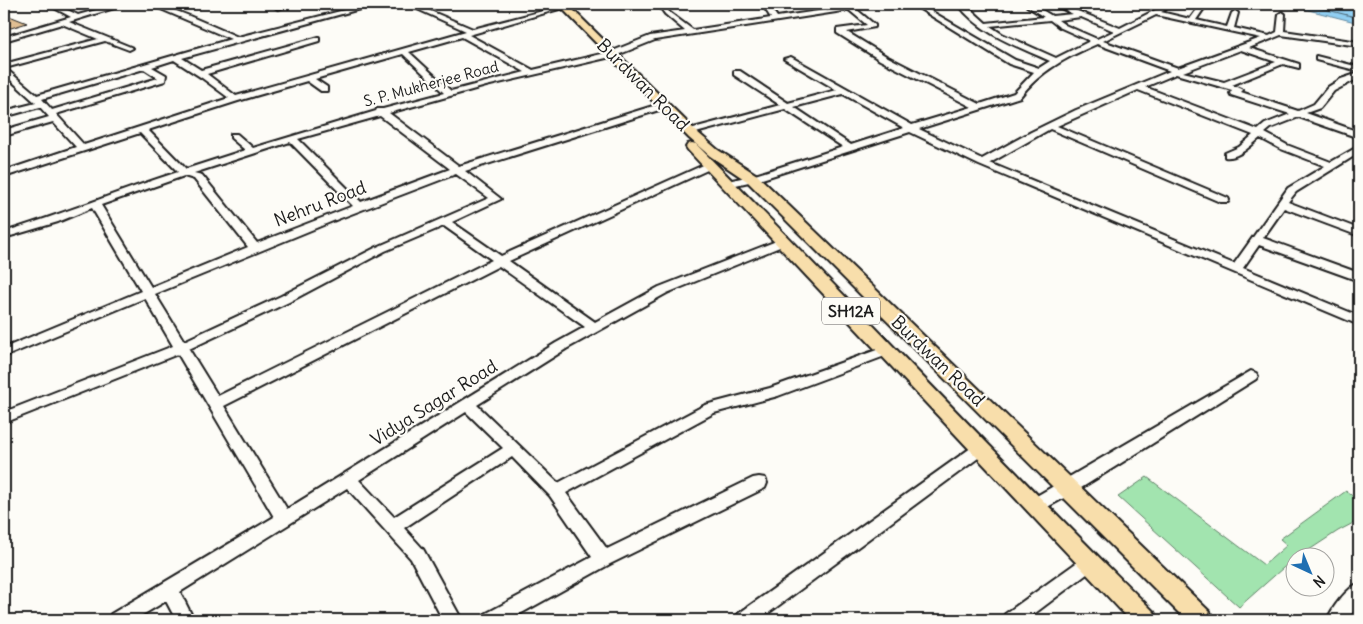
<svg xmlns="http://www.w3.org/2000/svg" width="1363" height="624" viewBox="0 0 1363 624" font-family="Delius,sans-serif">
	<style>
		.green { fill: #a2e4af; stroke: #5f8066 }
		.water { fill: #90cef1; stroke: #62879c }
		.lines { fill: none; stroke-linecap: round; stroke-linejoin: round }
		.shore { stroke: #4a6371; stroke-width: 1 }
		.building { fill: #e0be92; stroke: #1c1c1c }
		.minor-casing { stroke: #1c1c1c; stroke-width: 4 }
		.major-casing { stroke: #1c1c1c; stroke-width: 4 }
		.minor { fill: #fdfcf7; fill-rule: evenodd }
		.major { fill: #f8deab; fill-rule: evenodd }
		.labels { text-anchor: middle; stroke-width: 4.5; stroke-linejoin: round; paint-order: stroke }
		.far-street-label { font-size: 15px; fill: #1c1c1c; stroke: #fdfcf7 }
		.shield { fill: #fdfcf7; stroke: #605f5e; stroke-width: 1 }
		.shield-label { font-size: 16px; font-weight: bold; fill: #1c1c1c }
		.street-label { font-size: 18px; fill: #1c1c1c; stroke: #fdfcf7 }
	</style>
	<rect width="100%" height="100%" fill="#fdfcf7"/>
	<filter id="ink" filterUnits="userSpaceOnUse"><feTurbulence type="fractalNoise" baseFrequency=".02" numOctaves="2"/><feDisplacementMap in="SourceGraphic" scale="10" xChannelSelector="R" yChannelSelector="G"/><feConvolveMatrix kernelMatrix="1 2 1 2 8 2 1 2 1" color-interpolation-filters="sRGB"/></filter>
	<g filter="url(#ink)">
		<polygon class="green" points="1147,477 1264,565 1287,545 1280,539 1346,491 1359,501 1359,520 1338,531 1300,556 1296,556 1295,559 1283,568 1239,607 1118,497"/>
		<polygon class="water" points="1285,4 1359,4 1359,23"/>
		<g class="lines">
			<polyline class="shore" points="1304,4 1359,18"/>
		</g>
		<polygon class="building" points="12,17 27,23 11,28 4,25 4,19"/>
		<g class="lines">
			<g class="minor-casing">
				<g id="minor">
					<path d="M47,4H55L78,15L118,4H127L69,22L133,48L129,50L105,41L5,68L37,95L231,39L149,4H158L187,15L238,37L368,4H378L182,58L201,70L319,37V41L207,74L236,96L466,31L406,4H414L473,29L566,5V7L469,35L533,70L610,52L650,36L685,31L665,14L658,4H664L669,12L693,30L771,18L762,4H768L777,17L866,4H880L856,9L875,25V27L847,32L886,56L980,104L1014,93L1034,72L1009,64L912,4H919L1015,60L1039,68L1050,61C1017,46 980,34 958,4H965L986,23L1044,17L1027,6V4H1032L1052,16L1073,14L1052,4H1060L1120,28L1167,4H1174L1161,12L1190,19L1201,4H1207L1196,20L1227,27L1232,13L1235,11L1238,13L1234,28L1269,36L1277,32L1279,14L1282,12L1285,14L1284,31L1359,42V46L1281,35L1249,48L1299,64V68L1283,64L1232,85L1243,90L1241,92L1298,111L1314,104L1328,87L1341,79L1359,73V78L1334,91L1320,108L1306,113L1359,132V138L1299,117L1271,128L1265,133L1287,145L1331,162L1359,146V153L1296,192L1288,202L1359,229V236L1284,208L1263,238L1359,273V281L1259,245L1243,268L1359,316V325L979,165L910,132L762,179L727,187L723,186V182L755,175L843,147L785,109L692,134H686V130L780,105L734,75V71H740L788,103L837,90L784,59L791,57L912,125L972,107L880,60L837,33V29L867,25L849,10L655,40L615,56L486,86L389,113L459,166L653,106H659V110L465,171L501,199L452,222L501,256L708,163H714V167L509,261L595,322L659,287L779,240H787L789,242L787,244L667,293L566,349L477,405L558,483L705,405L770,388L888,346L893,347L895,350L893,353L778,396L714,413L566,493L607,549L753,478L759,477L765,478L767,483L765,488L610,564L509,620H483L485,614L592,557L550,496L512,457L404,528L423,549L462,620H443L411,559L347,488L180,592L194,620H176L166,601L134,620H109L111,614L274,517L178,354L4,423V412L173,346L145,298L4,357V348L141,291L92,208L58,222L4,238V232C63,214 119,191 178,172L140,133L4,177V171L76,147L53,122L4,136V130L49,117L40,107L4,117V111L36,103L4,74V64L98,39L62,24L4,41V37L71,17ZM1156,15L1261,38L1178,68L1103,41ZM1081,17L1114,31L1097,39L1065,25L1058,20ZM1050,20L1059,27L1090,41L1056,58L1002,34L990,26ZM462,37L525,72L451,91L409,52ZM1097,44L1170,71L1076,110L1031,132L982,159L919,129L1020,97C1040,71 1067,57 1097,44ZM1241,50L1276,62L1224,82L1183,72ZM403,54L444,93L383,109H377L376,111L253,148L237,134H231V138L245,150L186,169L148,130L238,101L307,81L321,91H327V87L315,79ZM174,60L202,78L229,98L84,145L56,114L165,81L166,75L152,67ZM144,69L158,78L52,110L42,99ZM1176,74L1232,90L1230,93L1231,95L1290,114L1265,124L1258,130L1145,87ZM1138,90L1253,135L1239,147L1225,153V157C1238,159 1250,146 1260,138L1281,149L1325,166L1288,188L1234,264L990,163L1050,129L1220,202H1228L1229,200L1228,198L1057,126ZM843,94L904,128L851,145L794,107ZM380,116L450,169L361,202L298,139ZM290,142L353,206L257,243L202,175L194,173ZM456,174L489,198L377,247L281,296L184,341L155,294L338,219ZM184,176L194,179L248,247L151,287L101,205ZM444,226L492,260L218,396L189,349L289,302L385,251ZM499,266L585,327L556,343L287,509L224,406ZM466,412L503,448L394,517L359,480Z"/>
					<polygon points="283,4 293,4 278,9 275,7"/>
					<polygon points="1316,56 1359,67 1359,71 1316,60"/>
					<polygon points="1251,371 1256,373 1258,376 1256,379 1073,493 1040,511 1034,513 1028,511 1026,506 1028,501"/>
					<polygon points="980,443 985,445 988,449 985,453 759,620 736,620 738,614 975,445"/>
					<polygon points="1089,555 1095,558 1098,563 1095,568 1026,620 1003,620 1005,614 1083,558"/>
					<path d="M1359,583V605L1347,620H1327C1332,608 1347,588 1359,583Z"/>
				</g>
			</g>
			<g class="major-casing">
				<g id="major">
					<polygon points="558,4 567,4 697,132 718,150 757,175 1210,612 1214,620 1186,620 747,181 710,156 689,138"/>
					<path d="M692,143L696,144C850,299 999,459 1154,612L1158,620H1130L688,150L686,147L688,144Z"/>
				</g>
			</g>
			<use href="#minor" class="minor"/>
			<use href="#major" class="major"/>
		</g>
	</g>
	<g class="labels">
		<g class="far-street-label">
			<text transform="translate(431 84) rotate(-15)" y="5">S. P. Mukherjee Road</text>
		</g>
		<rect class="shield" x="822" y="297.5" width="58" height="27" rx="4"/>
		<g class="shield-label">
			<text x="851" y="317">SH12A</text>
		</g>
		<g class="street-label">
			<text transform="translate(643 85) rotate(45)" y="6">Burdwan Road</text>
			<text transform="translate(320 204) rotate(-21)" y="6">Nehru Road</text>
			<text transform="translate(938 361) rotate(44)" y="6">Burdwan Road</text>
			<text transform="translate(434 403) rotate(-32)" y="6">Vidya Sagar Road</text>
		</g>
	</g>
	<rect width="1363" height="624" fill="none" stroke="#fdfcf7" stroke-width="20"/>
	<rect x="10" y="10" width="1343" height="604" fill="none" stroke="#1c1c1c" stroke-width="2" filter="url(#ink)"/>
	<g transform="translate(1310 572) rotate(136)"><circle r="24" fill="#fdfcf7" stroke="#a3a29f"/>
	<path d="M0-4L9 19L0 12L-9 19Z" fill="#1f6fb2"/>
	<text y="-8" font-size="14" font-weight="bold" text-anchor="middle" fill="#1c1c1c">N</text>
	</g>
</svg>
